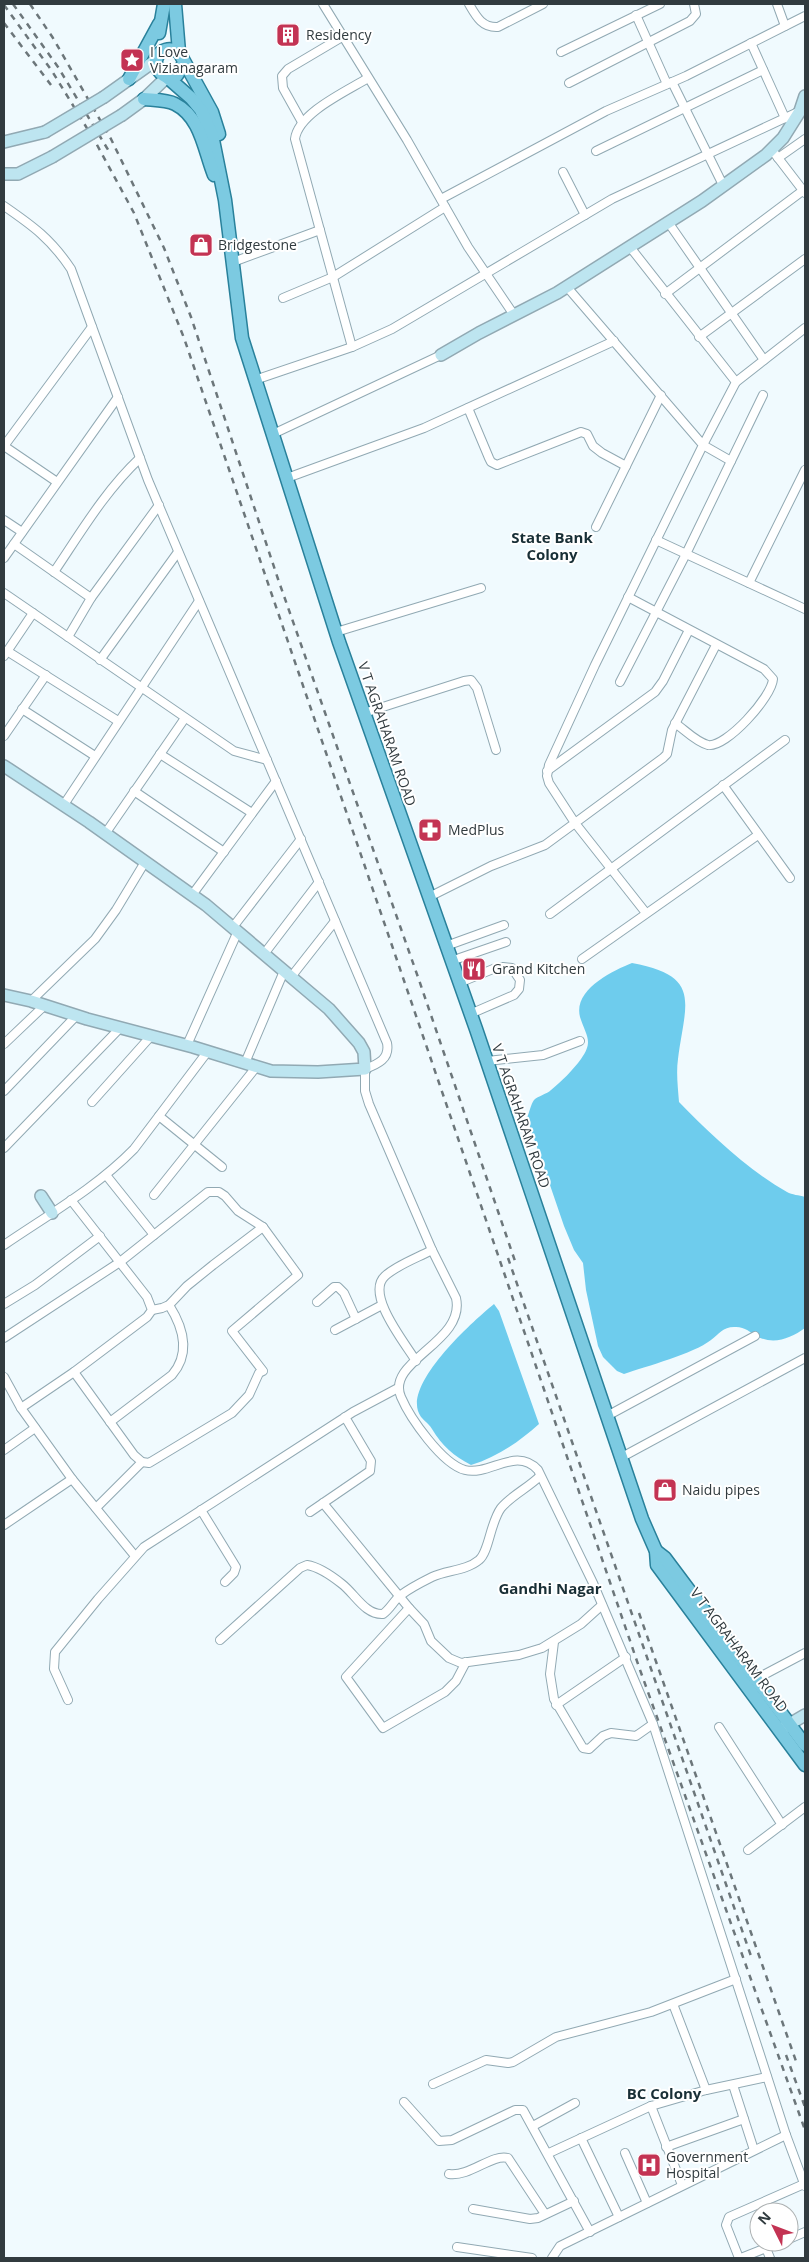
<svg xmlns="http://www.w3.org/2000/svg" width="809" height="2262" viewBox="0 0 809 2262" font-family="'Open Sans',sans-serif">
	<style>
		.water { fill: #6ecced }
		.lines { fill: none; stroke-linecap: round; stroke-linejoin: round }
		.street-casing { stroke: #91a9b3; stroke-width: 10 }
		.secondary-casing { stroke: #91a9b3; stroke-width: 14 }
		.primary-casing { stroke: #29819b; stroke-width: 15 }
		.street { stroke: #fff; stroke-width: 8 }
		.secondary { stroke: #bde5f0; stroke-width: 11 }
		.primary { stroke: #7ccae1; stroke-width: 12 }
		.rail { stroke: #6c767a; stroke-width: 2.5; stroke-dasharray: 6 6; stroke-linecap: butt }
		.secondary-bridge-casing { stroke: #91a9b3; stroke-width: 14; stroke-linecap: butt }
		.secondary-bridge { stroke: #bde5f0; stroke-width: 11 }
		.labels { text-anchor: middle; stroke-width: 4; stroke-linejoin: round; paint-order: stroke }
		.poi-label { font-size: 14px; fill: #313b3f; stroke: #fff; text-anchor: start }
		.street-label { font-size: 14px; fill: #313b3f; stroke: #fff }
		.neighbourhood-label { font-size: 15px; font-weight: bold; fill: #192f36; stroke: #fff }
	</style>
	<rect width="100%" height="100%" fill="#f0fafe"/>
	<g class="water">
		<path d="M632,963C703,976 685,1003 678,1059C676,1073 678,1088 679,1102C709,1133 748,1170 787,1192C792,1195 799,1195 805,1197V1328C791,1338 775,1345 758,1337C750,1332 744,1326 734,1327C723,1327 719,1334 711,1340C693,1354 647,1366 624,1374L617,1371L603,1357L598,1346L586,1290L583,1263L574,1250L564,1226L527,1118C529,1113 531,1104 534,1100C538,1096 547,1094 551,1090C561,1082 573,1070 581,1059C594,1041 586,1036 580,1017C573,990 612,971 632,963Z"/>
		<path d="M494,1304L499,1311L539,1424C519,1442 497,1457 471,1465C454,1456 442,1446 432,1429C428,1422 421,1420 418,1411C408,1380 472,1322 494,1304Z"/>
	</g>
	<g class="lines">
		<g class="street-casing">
			<g id="street">
				<polyline points="323,4 407,140 468,247 514,315"/>
				<path d="M469,4C476,16 482,28 498,27L543,4"/>
				<polyline points="777,4 785,26"/>
				<polyline points="636,15 667,84"/>
				<polyline points="751,43 785,118"/>
				<polyline points="561,52 660,4"/>
				<polyline points="672,82 723,185"/>
				<polyline points="569,83 690,21 696,14 694,4"/>
				<polyline points="302,122 283,88 282,76 288,69 342,37"/>
				<polyline points="772,150 805,193"/>
				<polyline points="596,151 763,70"/>
				<polyline points="778,158 805,139"/>
				<polyline points="563,172 585,215"/>
				<polyline points="441,199 606,111 686,76 805,16"/>
				<path d="M4,206C33,226 51,239 71,269L148,480L387,1043C390,1059 378,1064 365,1069V1091L369,1104L432,1250L456,1298C466,1342 385,1361 401,1397C410,1418 442,1464 465,1470C490,1476 516,1446 538,1470L593,1583L653,1724L786,2135L805,2186"/>
				<polyline points="668,222 764,360"/>
				<polyline points="630,247 736,382 703,445 731,461"/>
				<polyline points="233,262 320,230"/>
				<polyline points="665,294 805,189"/>
				<polyline points="283,298 333,277 445,207"/>
				<polyline points="699,337 805,259"/>
				<path d="M352,347L295,139C298,113 347,91 368,78"/>
				<polyline points="255,380 352,347 392,329 612,199 800,111"/>
				<polyline points="736,382 805,328"/>
				<polyline points="468,408 489,458 491,462 497,465 581,432 587,434 593,446 602,453 626,466"/>
				<polyline points="273,434 441,355"/>
				<polyline points="4,446 92,327"/>
				<polyline points="4,446 57,482"/>
				<polyline points="287,478 424,428 614,341"/>
				<polyline points="4,520 22,532"/>
				<polyline points="596,527 661,395"/>
				<polyline points="656,540 805,609"/>
				<polyline points="14,544 91,598"/>
				<polyline points="4,558 118,397"/>
				<path d="M54,572C81,532 105,491 140,458"/>
				<polyline points="749,583 805,470"/>
				<polyline points="4,593 234,751 267,760"/>
				<path d="M628,597L764,669L773,679C772,697 726,748 708,745C696,742 685,730 675,723"/>
				<polyline points="336,632 481,588"/>
				<polyline points="68,637 91,598 159,505"/>
				<polyline points="7,651 118,721"/>
				<polyline points="4,656 33,613"/>
				<polyline points="100,660 178,552"/>
				<polyline points="620,682 686,554 763,395"/>
				<polyline points="22,709 95,756"/>
				<polyline points="364,713 464,681 471,680 477,688 496,750"/>
				<polyline points="4,736 46,675"/>
				<polyline points="160,754 252,813"/>
				<polyline points="547,771 655,692 663,681 689,630"/>
				<polyline points="723,785 790,878"/>
				<polyline points="134,791 224,852"/>
				<polyline points="63,806 199,601"/>
				<polyline points="105,834 185,718"/>
				<polyline points="192,895 276,781"/>
				<polyline points="429,897 491,866 545,845 575,823 549,783 547,776 549,765 595,665 703,445 567,287"/>
				<polyline points="646,913 575,823 663,758 667,754 672,730 716,645"/>
				<polyline points="550,914 785,740"/>
				<polyline points="233,927 301,839"/>
				<polyline points="446,946 504,925"/>
				<polyline points="264,954 319,882"/>
				<polyline points="582,959 758,835"/>
				<polyline points="451,961 506,942"/>
				<polyline points="291,977 335,921"/>
				<polyline points="459,983 493,969 503,967 512,968 520,980 519,989 514,995 470,1014"/>
				<polyline points="31,1001 95,939 116,910 145,862"/>
				<polyline points="4,1044 45,1005"/>
				<polyline points="187,1045 238,931"/>
				<polyline points="487,1061 543,1055 580,1041"/>
				<polyline points="245,1063 284,971"/>
				<polyline points="4,1091 76,1016"/>
				<polyline points="92,1102 151,1036"/>
				<polyline points="159,1116 222,1167"/>
				<polyline points="4,1148 120,1028"/>
				<polyline points="106,1175 154,1235"/>
				<polyline points="154,1195 257,1066"/>
				<path d="M4,1245C48,1215 97,1187 134,1149L208,1051"/>
				<polyline points="317,1302 334,1287 338,1287 344,1293 356,1319"/>
				<polyline points="4,1304 35,1285 100,1236"/>
				<polyline points="152,1310 162,1308 169,1305 187,1286 213,1265 263,1227"/>
				<polyline points="335,1330 382,1305"/>
				<polyline points="4,1338 120,1262 208,1192 219,1192 225,1196 238,1211 263,1227 298,1275 232,1331 263,1371 259,1373 249,1395 232,1413 149,1463 142,1462 134,1455 74,1372"/>
				<path d="M416,1361C405,1343 365,1294 385,1276C397,1265 417,1258 432,1250"/>
				<polyline points="4,1377 21,1408 72,1479 135,1556"/>
				<polyline points="21,1408 74,1372 147,1317 152,1310 147,1297 71,1200"/>
				<polyline points="607,1416 755,1336"/>
				<path d="M110,1422L172,1375C191,1353 183,1327 169,1305"/>
				<polyline points="4,1450 35,1428"/>
				<polyline points="622,1457 805,1358"/>
				<polyline points="323,1503 409,1608 346,1677 383,1728 445,1692 456,1681 466,1662"/>
				<polyline points="96,1508 142,1462"/>
				<polyline points="201,1510 236,1567 234,1573 225,1582"/>
				<polyline points="310,1512 370,1471 371,1461 345,1417"/>
				<polyline points="4,1525 72,1479"/>
				<polyline points="409,1608 424,1624 431,1641 449,1658 461,1663 519,1655 542,1648 581,1624 602,1605"/>
				<path d="M220,1640L300,1568L307,1565C320,1567 332,1576 342,1584C355,1594 365,1615 383,1614C391,1608 394,1600 401,1595C410,1588 422,1582 432,1577C446,1570 466,1571 479,1560C489,1552 490,1523 501,1508C512,1495 528,1488 540,1476"/>
				<polyline points="554,1642 550,1674 554,1699 583,1748 589,1749 603,1736 611,1733 636,1736 653,1724"/>
				<polyline points="754,1680 805,1653"/>
				<polyline points="68,1700 54,1669 55,1652 98,1599 144,1547 353,1412 398,1388"/>
				<polyline points="556,1705 626,1657"/>
				<polyline points="719,1727 782,1825"/>
				<polyline points="748,1850 805,1807"/>
				<polyline points="673,2004 706,2090"/>
				<polyline points="433,2084 486,2060 508,2063 513,2062 556,2037 651,2012 736,1979"/>
				<polyline points="733,2085 754,2150"/>
				<polyline points="404,2102 439,2141 452,2140 515,2110 523,2110 590,2232"/>
				<polyline points="651,2106 682,2185"/>
				<polyline points="533,2126 575,2103"/>
				<polyline points="581,2138 619,2217"/>
				<polyline points="666,2147 744,2119"/>
				<polyline points="549,2153 651,2106 706,2090 767,2077"/>
				<polyline points="625,2153 647,2203"/>
				<path d="M449,2174C470,2177 491,2154 508,2158L545,2214"/>
				<polyline points="473,2209 530,2219 538,2218 574,2201"/>
				<polyline points="789,2239 805,2232"/>
				<polyline points="457,2247 532,2258"/>
				<polyline points="766,2248 770,2258"/>
				<polyline points="552,2258 560,2246 786,2135"/>
				<polyline points="739,2258 726,2225 729,2217 804,2184"/>
				<polyline points="741,2258 781,2242"/>
			</g>
		</g>
		<g class="secondary-casing">
			<g id="secondary">
				<polyline points="104,97 156,60"/>
				<polyline points="122,115 144,99 167,77"/>
				<polyline points="4,142 45,132"/>
				<polyline points="4,174 18,174 52,157"/>
				<polyline points="441,355 479,333 557,293 702,201 766,155 783,138 800,111 805,96"/>
				<polyline points="4,766 89,822 206,905 329,1009 359,1043 364,1052 365,1069 318,1072 271,1071 193,1047 87,1019 31,1001 4,995"/>
				<polyline points="41,1196 52,1213"/>
				<polyline points="783,1728 805,1715"/>
			</g>
		</g>
		<g class="primary-casing">
			<g id="primary">
				<polyline points="175,4 179,52"/>
				<polyline points="159,33 164,4"/>
				<path d="M184,63L177,75L167,77C145,67 159,41 179,52L212,112L219,134"/>
				<polyline points="167,77 191,98 201,110 212,135 225,200 242,338 339,642 476,1029 642,1519 656,1551 657,1565 805,1765"/>
				<polyline points="129,79 159,24"/>
				<path d="M144,99C154,100 167,100 175,104C201,117 204,150 214,175"/>
				<polyline points="656,1551 665,1558 805,1745"/>
			</g>
		</g>
		<use href="#street" class="street"/>
		<use href="#secondary" class="secondary"/>
		<use href="#primary" class="primary"/>
		<g class="rail">
			<polyline points="13,4 58,67 110,153"/>
			<polyline points="30,4 53,38 111,139 164,248 191,317 278,579 419,980 516,1264"/>
			<polyline points="4,5 52,71 96,143 134,213 184,338 639,1667 805,2130"/>
			<polyline points="4,23 51,85"/>
			<polyline points="508,1258 751,1956"/>
			<polyline points="639,1613 797,2064"/>
			<polyline points="786,2055 805,2107"/>
		</g>
		<g class="secondary-bridge-casing">
			<g id="secondary-bridge">
				<polyline points="45,132 104,97"/>
				<polyline points="52,157 122,115"/>
			</g>
		</g>
		<use href="#secondary-bridge" class="secondary-bridge"/>
	</g>
	<defs>
		<g id="building-square" transform="scale(1.25)"><rect x="-9" y="-9" width="18" height="18" rx="4" fill="#c33353" stroke="#fff"/><path d="M-4-6H4V6H1V3H-1V6H-4ZM-2.5-4.3h1.7v1.8h-1.7ZM.8-4.3h1.7v1.8H.8ZM-2.5-1h1.7V.8h-1.7ZM.8-1h1.7V.8H.8Z" fill="#fff"/></g>
		<g id="sight-square" transform="scale(1.25)"><rect x="-9" y="-9" width="18" height="18" rx="4" fill="#c33353" stroke="#fff"/><path d="M0-6L1.8-2.2L6-1.7L2.9 1.2L3.7 5.4L0 3.3L-3.7 5.4L-2.9 1.2L-6-1.7L-1.8-2.2Z" fill="#fff"/></g>
		<g id="shop-square" transform="scale(1.25)"><rect x="-9" y="-9" width="18" height="18" rx="4" fill="#c33353" stroke="#fff"/><path d="M-5-2.5h2.3a2.7 3.5 0 0 1 5.4 0H5L5.5 6h-11ZM-1.5-2.5h3a1.5 2.3 0 0 0-3 0Z" fill="#fff"/></g>
		<g id="pharmacy-square" transform="scale(1.25)"><rect x="-9" y="-9" width="18" height="18" rx="4" fill="#c33353" stroke="#fff"/><path d="M-2-6h4v4h4v4h-4v4h-4v-4h-4v-4h4Z" fill="#fff"/></g>
		<g id="restaurant-square" transform="scale(1.25)"><rect x="-9" y="-9" width="18" height="18" rx="4" fill="#c33353" stroke="#fff"/><path d="M-5-6h1v4h1v-4h1v4h1v-4h1v5L-1.5 .5V6h-2V.5L-5-1ZM5-6V6H3V1.5H1.5Q1.5-4 5-6Z" fill="#fff"/></g>
		<g id="hospital-square" transform="scale(1.25)"><rect x="-9" y="-9" width="18" height="18" rx="4" fill="#c33353" stroke="#fff"/><path d="M-5-5h3v3.5h4V-5h3V5h-3V1.5h-4V5h-3Z" fill="#fff"/></g>
	</defs>
	<g fill-rule="evenodd">
		<use href="#building-square" x="288" y="35"/>
		<use href="#sight-square" x="132" y="60"/>
		<use href="#shop-square" x="201" y="245"/>
		<use href="#pharmacy-square" x="430" y="830"/>
		<use href="#restaurant-square" x="474" y="969"/>
		<use href="#shop-square" x="665" y="1490"/>
		<use href="#hospital-square" x="649" y="2165"/>
	</g>
	<g class="labels">
		<g class="poi-label">
			<text x="306" y="40">Residency</text>
			<text x="150" y="57">I Love<tspan x="150" dy="16">Vizianagaram</tspan></text>
			<text x="218" y="250">Bridgestone</text>
			<text x="448" y="835">MedPlus</text>
			<text x="492" y="974">Grand Kitchen</text>
			<text x="682" y="1495">Naidu pipes</text>
			<text x="666" y="2162">Government<tspan x="666" dy="16">Hospital</tspan></text>
		</g>
		<g class="street-label">
			<text transform="translate(387 734) rotate(71)" y="5">V T AGRAHARAM ROAD</text>
			<text transform="translate(521 1116) rotate(71)" y="5">V T AGRAHARAM ROAD</text>
			<text transform="translate(739 1650) rotate(53)" y="5">V T AGRAHARAM ROAD</text>
		</g>
		<g class="neighbourhood-label">
			<text x="552" y="543">State Bank<tspan x="552" dy="17">Colony</tspan></text>
			<text x="550" y="1594">Gandhi Nagar</text>
			<text x="664" y="2099">BC Colony</text>
		</g>
	</g>
	<rect width="809" height="2262" fill="none" stroke="#313b3f" stroke-width="10"/>
	<g transform="translate(774 2227) rotate(312)"><circle r="24" fill="#ffffff" stroke="#adb1b2"/>
	<path d="M0-4L9 19L0 12L-9 19Z" fill="#c33353"/>
	<text y="-8" font-size="14" font-weight="bold" text-anchor="middle" fill="#313b3f">N</text>
	</g>
</svg>
